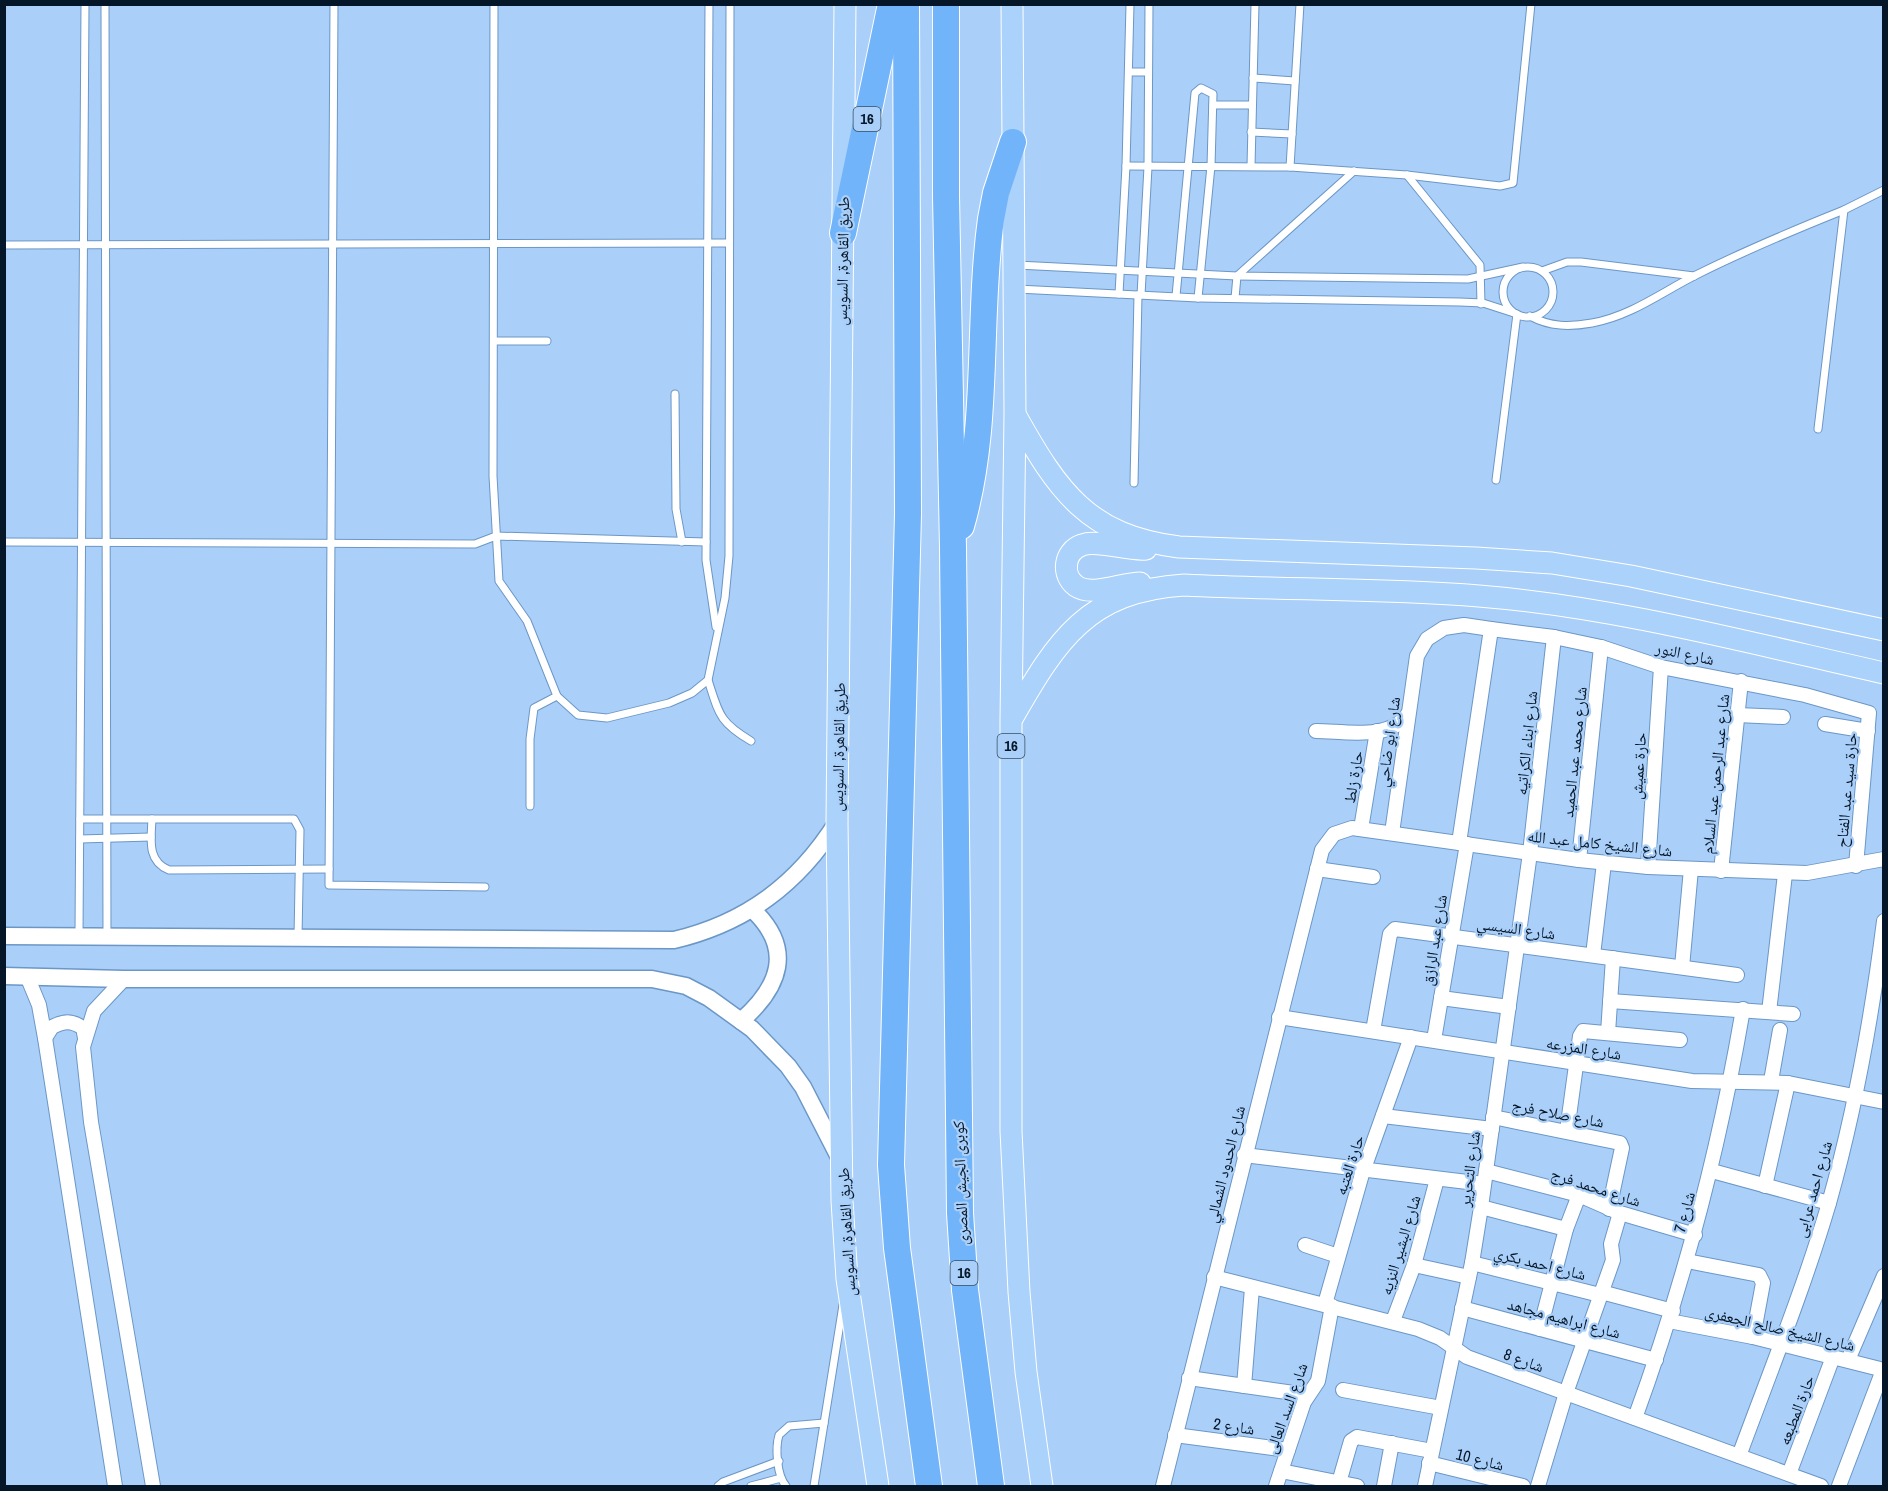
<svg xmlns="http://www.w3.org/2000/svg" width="1888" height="1491" viewBox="0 0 1888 1491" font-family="'Archivo Narrow','Noto Naskh Arabic',sans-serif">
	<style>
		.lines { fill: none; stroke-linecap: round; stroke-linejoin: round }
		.service-casing { stroke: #6b97c7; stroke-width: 9 }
		.minor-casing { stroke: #6b97c7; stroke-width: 16 }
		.tertiary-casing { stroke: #6b97c7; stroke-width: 19 }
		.primary-casing { stroke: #fff; stroke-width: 23 }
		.motorway-casing { stroke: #fff; stroke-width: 28 }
		.service { stroke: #fff; stroke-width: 7 }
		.minor { stroke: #fff; stroke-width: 14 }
		.tertiary { stroke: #fff; stroke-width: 16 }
		.primary { stroke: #aad2fb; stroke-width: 21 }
		.motorway { stroke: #71b4f9; stroke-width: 26 }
		.labels { text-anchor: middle; stroke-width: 4.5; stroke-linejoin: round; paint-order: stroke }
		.shield { fill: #aacff8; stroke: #364e66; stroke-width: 1.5 }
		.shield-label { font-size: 15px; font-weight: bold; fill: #051628 }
		.street-label { font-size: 16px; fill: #051628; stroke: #aacff8 }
	</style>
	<rect width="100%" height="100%" fill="#aacff8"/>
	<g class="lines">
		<g class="service-casing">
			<g id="service">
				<polyline points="105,4 107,937"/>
				<polyline points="334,4 329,885 485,887"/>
				<polyline points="494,4 493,476 499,581 527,621 557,696 578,715 607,718 669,703 692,693 708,680 725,598 729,556 730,4"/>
				<polyline points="709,4 706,560 716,627"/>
				<polyline points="1129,72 1148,72"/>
				<polyline points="1253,78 1295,81"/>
				<polyline points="1213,105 1252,105"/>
				<polyline points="1251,132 1292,134"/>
				<polyline points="1126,166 1290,167 1300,4"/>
				<polyline points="1251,166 1255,4"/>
				<polyline points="1290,167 1407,175 1500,186 1513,183 1531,4"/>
				<polyline points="1407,175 1480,265 1481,304"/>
				<polyline points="4,245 729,243"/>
				<polyline points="1017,265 1237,276 1468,279 1523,267"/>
				<circle cx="1528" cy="292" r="25"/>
				<polyline points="1542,271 1567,262 1581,262 1694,276"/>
				<polyline points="1017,289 1198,298 1460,302 1483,303 1517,314 1496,480"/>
				<polyline points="1119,294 1126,166 1130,4"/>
				<polyline points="1141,295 1148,167 1149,4"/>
				<polyline points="1176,296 1195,93 1201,88 1213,94 1211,166 1198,298"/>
				<polyline points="1235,298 1237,276 1354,171"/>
				<path d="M1530,316C1550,327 1570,327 1592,323C1631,316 1662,292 1696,275C1744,251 1794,230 1844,210"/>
				<polyline points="494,341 547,341"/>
				<polyline points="675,394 676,509 682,542"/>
				<polyline points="1818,429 1844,210 1884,190"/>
				<polyline points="1134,483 1138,295"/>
				<polyline points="4,542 475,544 496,536 706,542"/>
				<path d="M708,680C719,714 719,722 751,741"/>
				<polyline points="530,806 530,739 534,708 557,696"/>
				<polyline points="80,819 294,819 300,830 298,937"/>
				<path d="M152,819C151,840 147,861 169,870L329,869"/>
				<polyline points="80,839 151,837"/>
				<polyline points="79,935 85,4"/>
				<polyline points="718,1486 723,1482 779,1461"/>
				<polyline points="751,1486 781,1478"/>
				<path d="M786,1486C777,1476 775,1448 779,1435L789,1426L824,1423"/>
				<polyline points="814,1486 843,1305"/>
			</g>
		</g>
		<g class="minor-casing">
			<g id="minor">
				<polyline points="1737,715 1783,717"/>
				<polyline points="1825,724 1868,731"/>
				<path d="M1316,731C1344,731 1390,741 1408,714"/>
				<polyline points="1361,829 1377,731"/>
				<polyline points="1392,833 1417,656 1427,639 1444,628 1464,625 1491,629 1554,637 1601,647 1661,667 1805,695 1869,713 1856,866"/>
				<polyline points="1459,843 1491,629"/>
				<polyline points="1579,860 1601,647"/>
				<polyline points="1648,867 1661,667"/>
				<polyline points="1317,869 1373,877"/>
				<polyline points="1721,871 1741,681"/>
				<polyline points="1593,955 1604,863"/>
				<polyline points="1682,967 1691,869"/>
				<polyline points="27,976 39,1005 45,1038 115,1486"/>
				<polyline points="124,979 94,1011 83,1047 91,1122 153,1486"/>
				<polyline points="1441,998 1509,1007"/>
				<polyline points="1610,1001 1793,1014"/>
				<polyline points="1769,1012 1785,874"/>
				<polyline points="1279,1017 1692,1081 1788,1083 1884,1102"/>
				<polyline points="1373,1031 1390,934 1395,929 1737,975"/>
				<polyline points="1608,1033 1613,958"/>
				<path d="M45,1038L52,1027C64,1021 71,1020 83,1028L85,1038"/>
				<polyline points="1434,1040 1467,844"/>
				<polyline points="1771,1081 1780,1030"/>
				<polyline points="1383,1116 1492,1129"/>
				<polyline points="1493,1117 1620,1143 1622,1148 1609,1209"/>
				<polyline points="1567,1131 1580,1036 1583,1031 1680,1040"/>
				<polyline points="1244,1155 1484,1184"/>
				<polyline points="1486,1171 1579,1195 1620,1213 1695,1235"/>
				<polyline points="1712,1171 1829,1203"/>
				<polyline points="1765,1186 1788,1083"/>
				<polyline points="1481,1207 1566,1229"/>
				<polyline points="1305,1245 1338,1256"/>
				<polyline points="1687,1261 1759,1275 1763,1283 1753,1337"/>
				<polyline points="1472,1263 1600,1295"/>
				<polyline points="1414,1265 1469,1277"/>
				<polyline points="1214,1277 1418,1329 1440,1338 1467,1357 1821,1486"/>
				<polyline points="1601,1292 1673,1311"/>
				<polyline points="1325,1304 1362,1174 1411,1037"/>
				<polyline points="1462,1308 1656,1360"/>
				<polyline points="1393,1321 1414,1265 1437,1179"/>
				<polyline points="1669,1321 1753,1337 1884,1370"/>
				<polyline points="1540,1329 1566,1229 1579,1195"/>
				<polyline points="1848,1360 1884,1276"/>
				<polyline points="1189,1378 1308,1395"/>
				<polyline points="1244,1386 1252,1288"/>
				<polyline points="1343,1390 1441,1408"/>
				<path d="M1635,1418C1684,1284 1719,1150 1743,1009"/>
				<polyline points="1175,1435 1288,1450"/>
				<path d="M1739,1456C1770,1372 1804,1288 1829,1203C1855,1111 1872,1016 1884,921"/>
				<polyline points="1429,1463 1523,1486"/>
				<polyline points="1281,1471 1357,1486"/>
				<polyline points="1789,1474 1833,1357"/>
				<polyline points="1163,1486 1322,850 1334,834 1352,828 1579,860 1648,867 1807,873 1884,859"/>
				<polyline points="1276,1486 1304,1402 1318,1381 1332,1306"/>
				<polyline points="1338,1486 1351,1441 1357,1437 1432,1451"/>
				<polyline points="1384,1486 1392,1443"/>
				<polyline points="1425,1486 1472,1263 1481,1207 1530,853 1554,637"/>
				<polyline points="1538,1486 1566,1393 1613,1260 1611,1244 1620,1213"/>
				<polyline points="1839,1486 1883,1370"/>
			</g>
		</g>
		<g class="tertiary-casing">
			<g id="tertiary">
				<path d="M4,936L674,940C746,923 798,884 837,822"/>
				<polyline points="4,976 124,979 652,979 686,986 709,998 752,1029 788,1066 803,1087 840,1159"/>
				<path d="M741,1021C780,987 794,949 753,910"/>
			</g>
		</g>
		<g class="primary-casing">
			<g id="primary">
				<polyline points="845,4 837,822 842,1201 847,1279 878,1486"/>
				<polyline points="1012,4 1015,414 1011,720 1011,1131 1019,1292 1026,1372 1042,1486"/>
				<path d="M1016,416C1058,491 1088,536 1179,547L1476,558L1552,563L1631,576L1884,630"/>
				<path d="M1140,583C1122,583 1092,597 1076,586C1061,575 1064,551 1082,545C1098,539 1127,551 1146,549"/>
				<path d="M1013,717C1057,640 1088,591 1184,585C1282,590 1381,588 1479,596C1615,607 1750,643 1884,673"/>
			</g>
		</g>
		<g class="motorway-casing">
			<g id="motorway">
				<polyline points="906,4 908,514 891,1165 897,1248 929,1486"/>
				<polyline points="946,4 946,196 953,548 960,1213 965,1290 991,1486"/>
				<polyline points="843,233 891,4"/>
				<path d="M961,526C990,426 977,321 991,219L996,193L1013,142"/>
			</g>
		</g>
		<use href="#service" class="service"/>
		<use href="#minor" class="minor"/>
		<use href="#tertiary" class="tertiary"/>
		<use href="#primary" class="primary"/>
		<use href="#motorway" class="motorway"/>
	</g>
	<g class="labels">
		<g class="shield">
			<rect x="853.5" y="107" width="27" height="24" rx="4.5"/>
			<rect x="997.5" y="734" width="27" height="24" rx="4.5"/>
			<rect x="950.5" y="1261" width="27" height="24" rx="4.5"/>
		</g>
		<g class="shield-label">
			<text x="867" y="124">16</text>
			<text x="1011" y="751">16</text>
			<text x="964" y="1278">16</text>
		</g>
		<g class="street-label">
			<text transform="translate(842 261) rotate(-89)" y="6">طريق القاهرة, السويس</text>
			<text transform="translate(1685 653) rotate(12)" y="6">شارع النور</text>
			<text transform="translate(1388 742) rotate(-82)" y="6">شارع ابو ضاحي</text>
			<text transform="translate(1526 743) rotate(-84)" y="6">شارع ابناء الكراتيه</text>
			<text transform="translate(838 747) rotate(-89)" y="6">طريق القاهرة, السويس</text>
			<text transform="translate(1574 752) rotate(-84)" y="6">شارع محمد عبد الحميد</text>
			<text transform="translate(1638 766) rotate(-86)" y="6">حارة عميش</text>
			<text transform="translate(1715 774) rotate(-84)" y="6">شارع عبد الرحمن عبد السلام</text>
			<text transform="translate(1353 777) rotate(-81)" y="6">حارة زلط</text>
			<text transform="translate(1846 790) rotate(-85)" y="6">حارة سيد عبد الفتاح</text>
			<text transform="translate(1600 843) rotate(6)" y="6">شارع الشيخ كامل عبد الله</text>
			<text transform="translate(1516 928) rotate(8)" y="6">شارع السيسي</text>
			<text transform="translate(1434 940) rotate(-81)" y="6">شارع عبد الرازق</text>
			<text transform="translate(1584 1048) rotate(9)" y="6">شارع المزرعه</text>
			<text transform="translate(1558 1113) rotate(11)" y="6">شارع صلاح فرج</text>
			<text transform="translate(1225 1164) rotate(-76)" y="6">شارع الحدود الشمالي</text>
			<text transform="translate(1349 1165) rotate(-72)" y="6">حارة العتبه</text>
			<text transform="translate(1469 1169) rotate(-82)" y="6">شارع التحرير</text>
			<text transform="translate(960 1183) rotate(-92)" y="6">كوبرى الجيش المصرى</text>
			<text transform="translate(1596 1187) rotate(18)" y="6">شارع محمد فرج</text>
			<text transform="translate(1813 1189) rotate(-74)" y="6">شارع احمد عرابى</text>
			<text transform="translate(1684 1212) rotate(-75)" y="6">شارع 7</text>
			<text transform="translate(846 1232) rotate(-93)" y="6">طريق القاهرة, السويس</text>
			<text transform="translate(1400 1245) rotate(-73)" y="6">شارع البشير النزيه</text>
			<text transform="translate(1540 1263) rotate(14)" y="6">شارع احمد بكري</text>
			<text transform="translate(1564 1318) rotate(15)" y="6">شارع ابراهيم مجاهد</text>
			<text transform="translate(1780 1328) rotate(13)" y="6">شارع الشيخ صالح الجعفرى</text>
			<text transform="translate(1524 1360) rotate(20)" y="6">شارع 8</text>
			<text transform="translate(1286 1408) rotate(-70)" y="6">شارع السد العالى</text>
			<text transform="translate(1796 1410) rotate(-69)" y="6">حارة المطبعه</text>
			<text transform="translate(1234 1426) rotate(8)" y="6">شارع 2</text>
			<text transform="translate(1480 1459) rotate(14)" y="6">شارع 10</text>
		</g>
	</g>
	<rect width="1888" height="1491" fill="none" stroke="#051628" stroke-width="12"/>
</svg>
